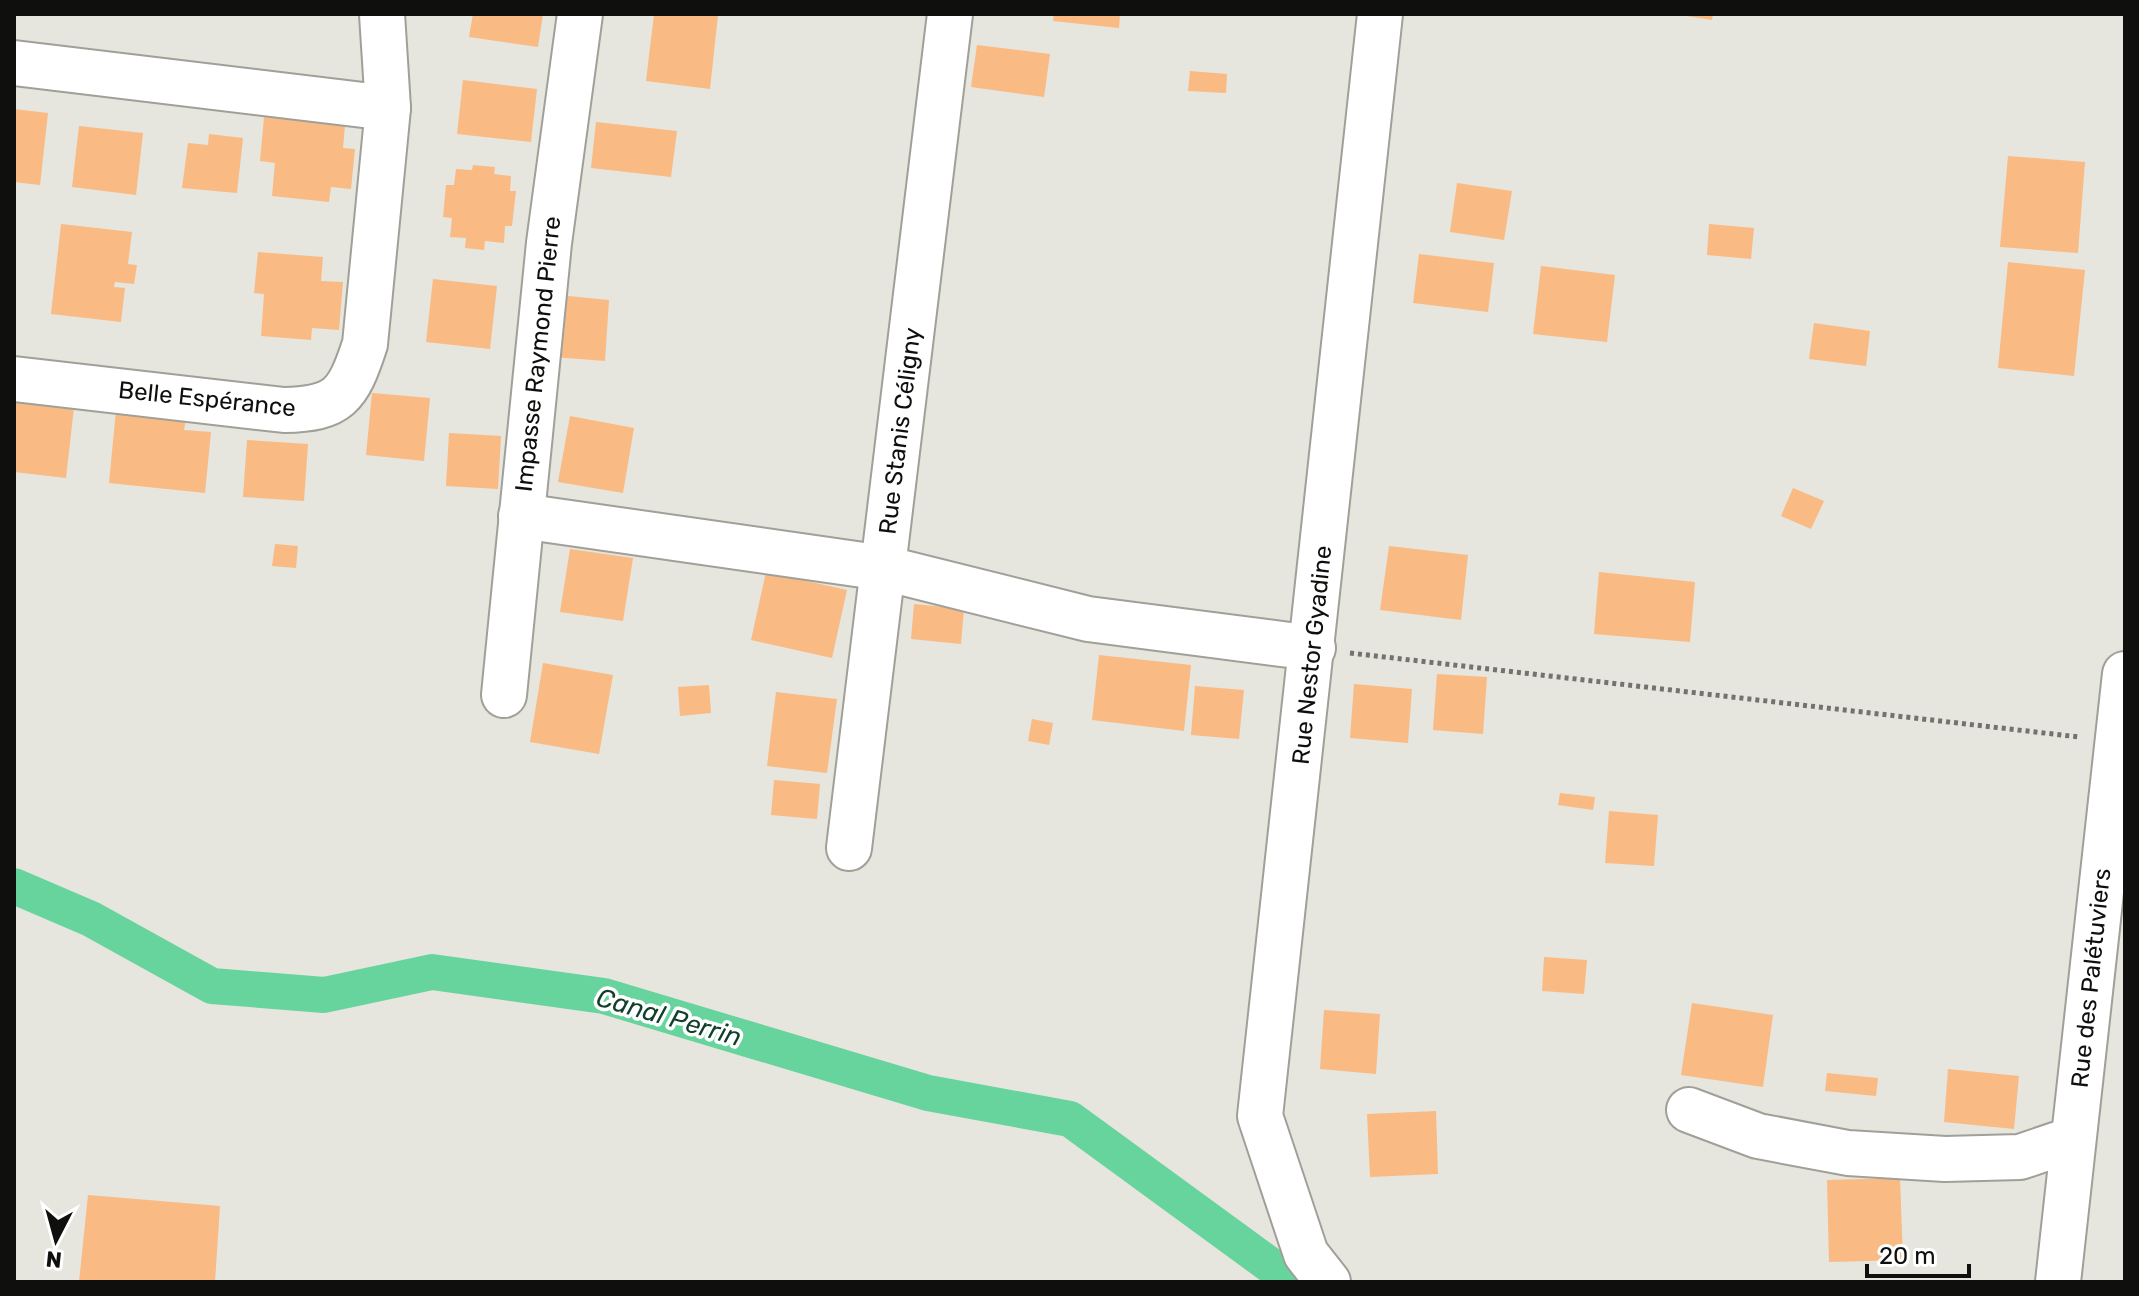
<svg xmlns="http://www.w3.org/2000/svg" width="2139" height="1296" viewBox="0 0 2139 1296" font-family="Rubik,sans-serif">
	<style>
		.lines { fill: none; stroke-linecap: round; stroke-linejoin: round }
		.canal { stroke: #67d39d; stroke-width: 36 }
		.building { fill: #f9bb83 }
		.minor-casing { stroke: #a09f98; stroke-width: 48 }
		.path { stroke: #73736e; stroke-width: 5; stroke-dasharray: 4 4; stroke-linecap: butt }
		.minor { stroke: #fff; stroke-width: 44 }
		.labels { text-anchor: middle; stroke-width: 7; stroke-linejoin: round; paint-order: stroke }
		.street-label { font-size: 24px; fill: #0f0f0d; stroke: #fff }
		.water-label { font-size: 26px; font-style: italic; fill: #103f2a; stroke: #fff }
	</style>
	<rect width="100%" height="100%" fill="#e6e5de"/>
	<g class="lines">
		<polyline class="canal" points="14,886 91,919 212,986 324,995 432,972 604,996 928,1093 1070,1119 1274,1268 1286,1282"/>
	</g>
	<g class="building">
		<polygon points="473,14 543,14 538,47 469,37"/>
		<polygon points="654,14 718,15 710,89 646,81"/>
		<polygon points="1054,14 1120,14 1119,28 1053,21"/>
		<polygon points="1674,14 1713,14 1712,20"/>
		<polygon points="977,45 1050,54 1044,97 971,87"/>
		<polygon points="1190,71 1227,74 1226,93 1188,91"/>
		<polygon points="463,80 537,89 531,142 457,134"/>
		<polygon points="14,109 48,113 40,185 14,182"/>
		<polygon points="264,117 345,125 343,148 355,149 351,189 331,187 329,202 272,196 275,163 260,161"/>
		<polygon points="596,122 677,131 671,177 591,168"/>
		<polygon points="79,126 143,133 136,195 72,187"/>
		<polygon points="209,134 243,138 237,193 182,188 188,143 208,145"/>
		<polygon points="2008,156 2085,162 2078,253 2000,247"/>
		<polygon points="473,165 495,167 494,174 511,176 510,191 516,191 512,226 505,226 504,243 485,241 484,250 465,248 466,238 450,237 452,218 443,217 446,185 454,185 456,169 472,170"/>
		<polygon points="1457,183 1512,191 1504,240 1450,232"/>
		<polygon points="61,224 132,232 128,264 137,265 134,284 115,282 114,287 125,288 121,322 51,314"/>
		<polygon points="1709,224 1754,228 1751,259 1707,255"/>
		<polygon points="258,252 323,257 321,281 343,282 339,330 312,328 311,340 261,336 264,294 254,293"/>
		<polygon points="1419,254 1494,263 1488,312 1413,303"/>
		<polygon points="2008,262 2085,270 2074,376 1998,368"/>
		<polygon points="1541,266 1615,275 1607,342 1533,334"/>
		<polygon points="433,279 497,286 490,349 426,342"/>
		<polygon points="558,295 609,300 605,361 554,357"/>
		<polygon points="1814,323 1870,331 1866,366 1809,359"/>
		<polygon points="372,393 430,398 424,461 366,455"/>
		<polygon points="14,400 74,407 66,478 14,472"/>
		<polygon points="116,410 186,418 184,430 211,432 205,493 109,483"/>
		<polygon points="570,416 634,428 623,493 558,482"/>
		<polygon points="449,433 501,436 498,489 446,486"/>
		<polygon points="247,440 308,444 304,501 243,497"/>
		<polygon points="1793,488 1824,501 1811,529 1781,516"/>
		<polygon points="275,544 298,546 296,568 272,566"/>
		<polygon points="1389,546 1468,555 1461,620 1380,610"/>
		<polygon points="570,549 633,558 623,621 560,612"/>
		<polygon points="766,572 847,590 832,658 751,640"/>
		<polygon points="1599,572 1695,582 1690,642 1594,634"/>
		<polygon points="914,604 964,609 961,644 911,639"/>
		<polygon points="1099,655 1191,665 1184,731 1092,720"/>
		<polygon points="543,663 613,675 599,754 530,742"/>
		<polygon points="1437,674 1487,677 1483,734 1433,730"/>
		<polygon points="1354,684 1412,689 1408,743 1350,738"/>
		<polygon points="709,685 711,713 680,716 678,687"/>
		<polygon points="1195,686 1244,690 1239,739 1191,735"/>
		<polygon points="776,692 837,699 827,773 767,766"/>
		<polygon points="1032,719 1053,723 1049,745 1028,741"/>
		<polygon points="774,780 820,784 817,819 771,815"/>
		<polygon points="1560,793 1595,797 1593,810 1558,805"/>
		<polygon points="1609,811 1658,815 1654,866 1605,863"/>
		<polygon points="1544,957 1587,960 1584,994 1542,991"/>
		<polygon points="1692,1003 1773,1015 1763,1087 1681,1075"/>
		<polygon points="1324,1010 1380,1014 1376,1074 1320,1069"/>
		<polygon points="1948,1069 2019,1076 2014,1129 1944,1122"/>
		<polygon points="1827,1073 1878,1078 1876,1096 1825,1091"/>
		<polygon points="1436,1111 1438,1174 1370,1177 1367,1114"/>
		<polygon points="1900,1178 1903,1260 1829,1262 1827,1180"/>
		<polygon points="88,1195 220,1206 215,1282 79,1282"/>
	</g>
	<g class="lines">
		<g class="minor-casing">
			<g id="minor">
				<polyline points="14,63 388,108"/>
				<path d="M14,379L284,410C339,409 348,396 365,344L388,108L382,14"/>
				<polyline points="521,516 884,568 1088,619 1313,648"/>
				<polyline points="504,695 549,243 580,14"/>
				<polyline points="849,848 950,14"/>
				<polyline points="1689,1110 1758,1136 1848,1153 1945,1159 2020,1157 2073,1139"/>
				<polyline points="1328,1282 1306,1254 1260,1116 1380,14"/>
				<polyline points="2058,1282 2125,674"/>
			</g>
		</g>
		<polyline class="path" points="1350,653 2079,737"/>
		<use href="#minor" class="minor"/>
	</g>
	<g class="labels">
		<g class="street-label">
			<text transform="translate(538 354) rotate(-84)" y="8">Impasse Raymond Pierre</text>
			<text transform="translate(207 399) rotate(6)" y="8">Belle Espérance</text>
			<text transform="translate(900 431) rotate(-83)" y="8">Rue Stanis Céligny</text>
			<text transform="translate(1312 655) rotate(-84)" y="8">Rue Nestor Gyadine</text>
			<text transform="translate(2091 978) rotate(-84)" y="8">Rue des Palétuviers</text>
		</g>
		<g class="water-label">
			<text transform="translate(669 1017) rotate(16)" y="9">Canal Perrin</text>
		</g>
	</g>
	<rect width="2139" height="1296" fill="none" stroke="#0f0f0d" stroke-width="32"/>
	<g transform="translate(56 1240) rotate(186)" stroke="#ffffff" stroke-width="6" paint-order="stroke">
	<path d="M0-6L14 30L0 20L-14 30Z" fill="#0f0f0d"/>
	<text y="-12" font-size="22" font-weight="bold" text-anchor="middle" fill="#0f0f0d">N</text>
	</g>
	<path d="M1867 1264v12h102v-12" fill="none" stroke="#0f0f0d" stroke-width="4"/>
	<text x="1879" y="1264" font-size="24" fill="#0f0f0d" stroke="#ffffff" stroke-width="6" paint-order="stroke">20 m</text>
</svg>
